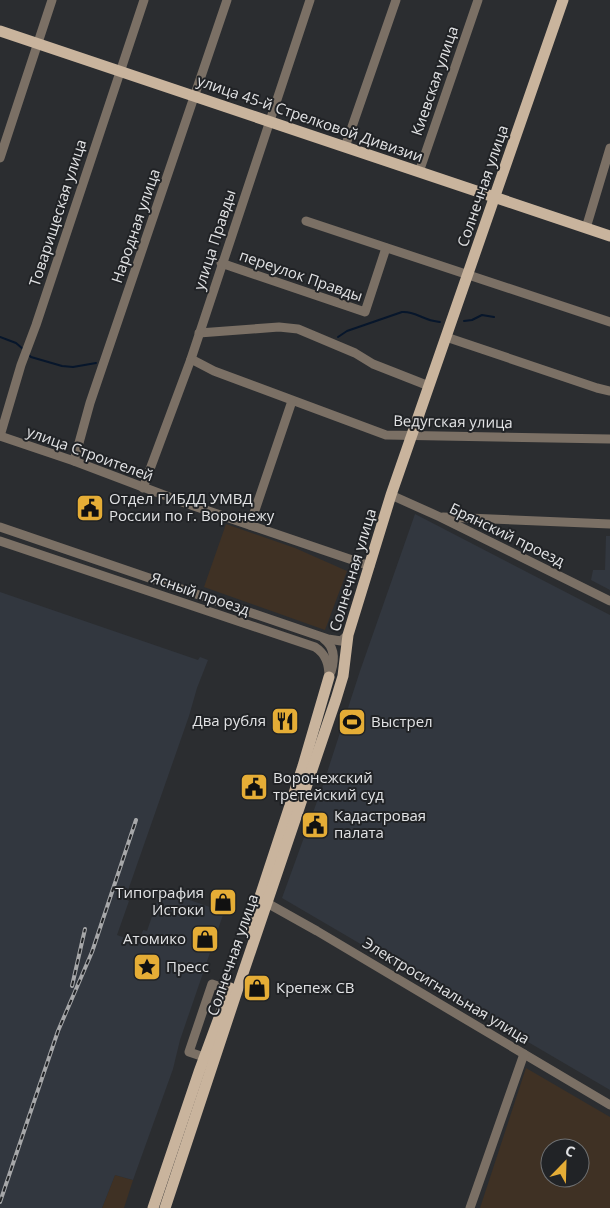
<svg xmlns="http://www.w3.org/2000/svg" width="610" height="1208" viewBox="0 0 610 1208" font-family="'Open Sans',sans-serif">
	<style>
		.commercial { fill: #3f3124; fill-rule: evenodd }
		.built { fill: #32373f }
		.lines { fill: none; stroke-linecap: round; stroke-linejoin: round }
		.stream { stroke: #07162b; stroke-width: 2 }
		.minor { stroke: #7b7065; stroke-width: 9 }
		.major { stroke: #c9b49d; stroke-width: 11 }
		.rail-casing { stroke: #a6a7a9; stroke-width: 4 }
		.rail { stroke: #212326; stroke-width: 2; stroke-dasharray: 5.5; stroke-linecap: butt }
		.labels { text-anchor: middle; stroke-width: 4; stroke-linejoin: round; paint-order: stroke }
		.street-label { font-size: 15px; fill: #e2e3e5; stroke: #212326 }
		.poi-label { font-size: 15px; fill: #e2e3e5; stroke: #212326; text-anchor: start }
	</style>
	<rect width="100%" height="100%" fill="#2b2d30"/>
	<g class="commercial">
		<polygon points="226,524 295,548 347,571 325,630 204,587"/>
		<path d="M526,1068L610,1117V1208H480ZM550,1148H580V1178H550Z"/>
		<polygon points="115,1175 133,1180 124,1208 102,1208"/>
	</g>
	<g class="built">
		<polygon points="415,514 610,615 610,1090 282,898 323,785 360,671"/>
		<polygon points="606,536 610,536 610,590 591,580 593,570 605,570"/>
		<polygon points="0,592 198,660 200,657 208,660 197,688 189,716 125,899 129,901 117,935 139,943 143,930 147,931 161,890 224,912 180,1040 173,1069 133,1180 115,1175 102,1208 0,1208"/>
	</g>
	<g class="lines">
		<g class="stream">
			<polyline points="464,321 472,320 482,315 494,317"/>
			<polyline points="0,337 16,343 23,349"/>
			<path d="M338,337L347,331L402,312C412,311 418,316 427,319C431,321 436,321 440,322"/>
			<polyline points="28,354 31,357 62,366 73,367 96,363"/>
		</g>
		<g class="minor">
			<polyline points="345,147 396,0"/>
			<polyline points="0,158 52,0"/>
			<polyline points="419,172 478,0"/>
			<polyline points="306,221 610,322"/>
			<polyline points="586,228 610,148"/>
			<polyline points="221,263 365,312 386,248"/>
			<polyline points="199,333 279,327 298,329 355,353 373,364 429,386"/>
			<polyline points="446,337 597,388 610,391"/>
			<polyline points="191,359 214,371 386,435 610,439"/>
			<polyline points="0,436 21,365 36,325 144,0"/>
			<polyline points="0,436 74,461 185,503 370,566"/>
			<polyline points="74,461 90,403 227,0"/>
			<polyline points="143,488 191,359 310,0"/>
			<polyline points="391,495 440,517 610,601"/>
			<polyline points="443,517 610,524"/>
			<polyline points="250,525 292,401"/>
			<polyline points="0,527 328,639 341,641 348,635"/>
			<path d="M0,541L315,647C326,654 329,664 329,677"/>
			<path d="M324,639C335,647 335,659 331,672"/>
			<polyline points="267,903 317,931 610,1105"/>
			<polyline points="204,1057 189,1052 212,984 229,990"/>
			<polyline points="470,1208 524,1054"/>
		</g>
		<g class="major">
			<polyline points="0,31 610,236"/>
			<polyline points="249,930 303,766 329,677"/>
			<polyline points="153,1208 199,1072 230,988"/>
			<polyline points="165,1208 239,985 336,699 343,676 348,635 391,495 563,0"/>
		</g>
		<g class="rail-casing">
			<g id="rail">
				<polyline points="72,986 85,929"/>
				<polyline points="0,1202 58,1031 92,952 136,820"/>
			</g>
		</g>
		<use href="#rail" class="rail"/>
	</g>
	<defs>
		<g id="civic-square" transform="scale(1.4375)"><rect x="-9" y="-9" width="18" height="18" rx="4" fill="#e5ad36" stroke="#212326"/><path d="M-.6-6.5H3V-4.5H.6V-3L4-1V1h2V6H-6V1h2V-1L-.6-3ZM-1.2 2.5V6h2.4V2.5Z" fill="#111"/></g>
		<g id="restaurant-square" transform="scale(1.4375)"><rect x="-9" y="-9" width="18" height="18" rx="4" fill="#e5ad36" stroke="#212326"/><path d="M-5-6h1v4h1v-4h1v4h1v-4h1v5L-1.5 .5V6h-2V.5L-5-1ZM5-6V6H3V1.5H1.5Q1.5-4 5-6Z" fill="#111"/></g>
		<g id="stadium-square" transform="scale(1.4375)"><rect x="-9" y="-9" width="18" height="18" rx="4" fill="#e5ad36" stroke="#212326"/><path d="M0-5a6.5 5 0 1 0 0 10a6.5 5 0 1 0 0-10ZM-3.5-1.8h7v3.6h-7Z" fill="#111"/></g>
		<g id="shop-square" transform="scale(1.4375)"><rect x="-9" y="-9" width="18" height="18" rx="4" fill="#e5ad36" stroke="#212326"/><path d="M-5-2.5h2.3a2.7 3.5 0 0 1 5.4 0H5L5.5 6h-11ZM-1.5-2.5h3a1.5 2.3 0 0 0-3 0Z" fill="#111"/></g>
		<g id="sight-square" transform="scale(1.4375)"><rect x="-9" y="-9" width="18" height="18" rx="4" fill="#e5ad36" stroke="#212326"/><path d="M0-6L1.8-2.2L6-1.7L2.9 1.2L3.7 5.4L0 3.3L-3.7 5.4L-2.9 1.2L-6-1.7L-1.8-2.2Z" fill="#111"/></g>
	</defs>
	<g fill-rule="evenodd">
		<use href="#civic-square" x="90" y="508"/>
		<use href="#restaurant-square" x="285" y="721"/>
		<use href="#stadium-square" x="352" y="722"/>
		<use href="#civic-square" x="254" y="787"/>
		<use href="#civic-square" x="315" y="825"/>
		<use href="#shop-square" x="223" y="902"/>
		<use href="#shop-square" x="205" y="939"/>
		<use href="#sight-square" x="147" y="967"/>
		<use href="#shop-square" x="257" y="988"/>
	</g>
	<g class="labels">
		<g class="street-label">
			<text transform="translate(435 81) rotate(-71)" y="5">Киевская улица</text>
			<text transform="translate(310 119) rotate(19)" y="5">улица 45-й Стрелковой Дивизии</text>
			<text transform="translate(483 186) rotate(-71)" y="5">Солнечная улица</text>
			<text transform="translate(58 213) rotate(-72)" y="5">Товарищеская улица</text>
			<text transform="translate(136 226) rotate(-71)" y="5">Народная улица</text>
			<text transform="translate(215 240) rotate(-72)" y="5">улица Правды</text>
			<text transform="translate(301 276) rotate(19)" y="5">переулок Правды</text>
			<text transform="translate(453 422) rotate(1)" y="5">Ведугская улица</text>
			<text transform="translate(90 454) rotate(20)" y="5">улица Строителей</text>
			<text transform="translate(507 535) rotate(26)" y="5">Брянский проезд</text>
			<text transform="translate(353 570) rotate(-73)" y="5">Солнечная улица</text>
			<text transform="translate(200 594) rotate(19)" y="5">Ясный проезд</text>
			<text transform="translate(233 955) rotate(-71)" y="5">Солнечная улица</text>
			<text transform="translate(446 991) rotate(31)" y="5">Электросигнальная улица</text>
		</g>
		<g class="poi-label">
			<text x="109" y="504">Отдел ГИБДД УМВД<tspan x="109" dy="17">России по г. Воронежу</tspan></text>
			<text x="266" y="726" text-anchor="end">Два рубля</text>
			<text x="371" y="727">Выстрел</text>
			<text x="273" y="783">Воронежский<tspan x="273" dy="17">третейский суд</tspan></text>
			<text x="334" y="821">Кадастровая<tspan x="334" dy="17">палата</tspan></text>
			<text x="204" y="898" text-anchor="end">Типография<tspan x="204" dy="17">Истоки</tspan></text>
			<text x="186" y="944" text-anchor="end">Атомико</text>
			<text x="166" y="972">Пресс</text>
			<text x="276" y="993">Крепеж СВ</text>
		</g>
	</g>
	<g transform="translate(565 1163) rotate(23)"><circle r="24" fill="#212326" stroke="#6e7072"/>
	<path d="M0-4L9 19L0 12L-9 19Z" fill="#e5ad36"/>
	<text y="-8" font-size="14" font-weight="bold" text-anchor="middle" fill="#e2e3e5">С</text>
	</g>
</svg>
